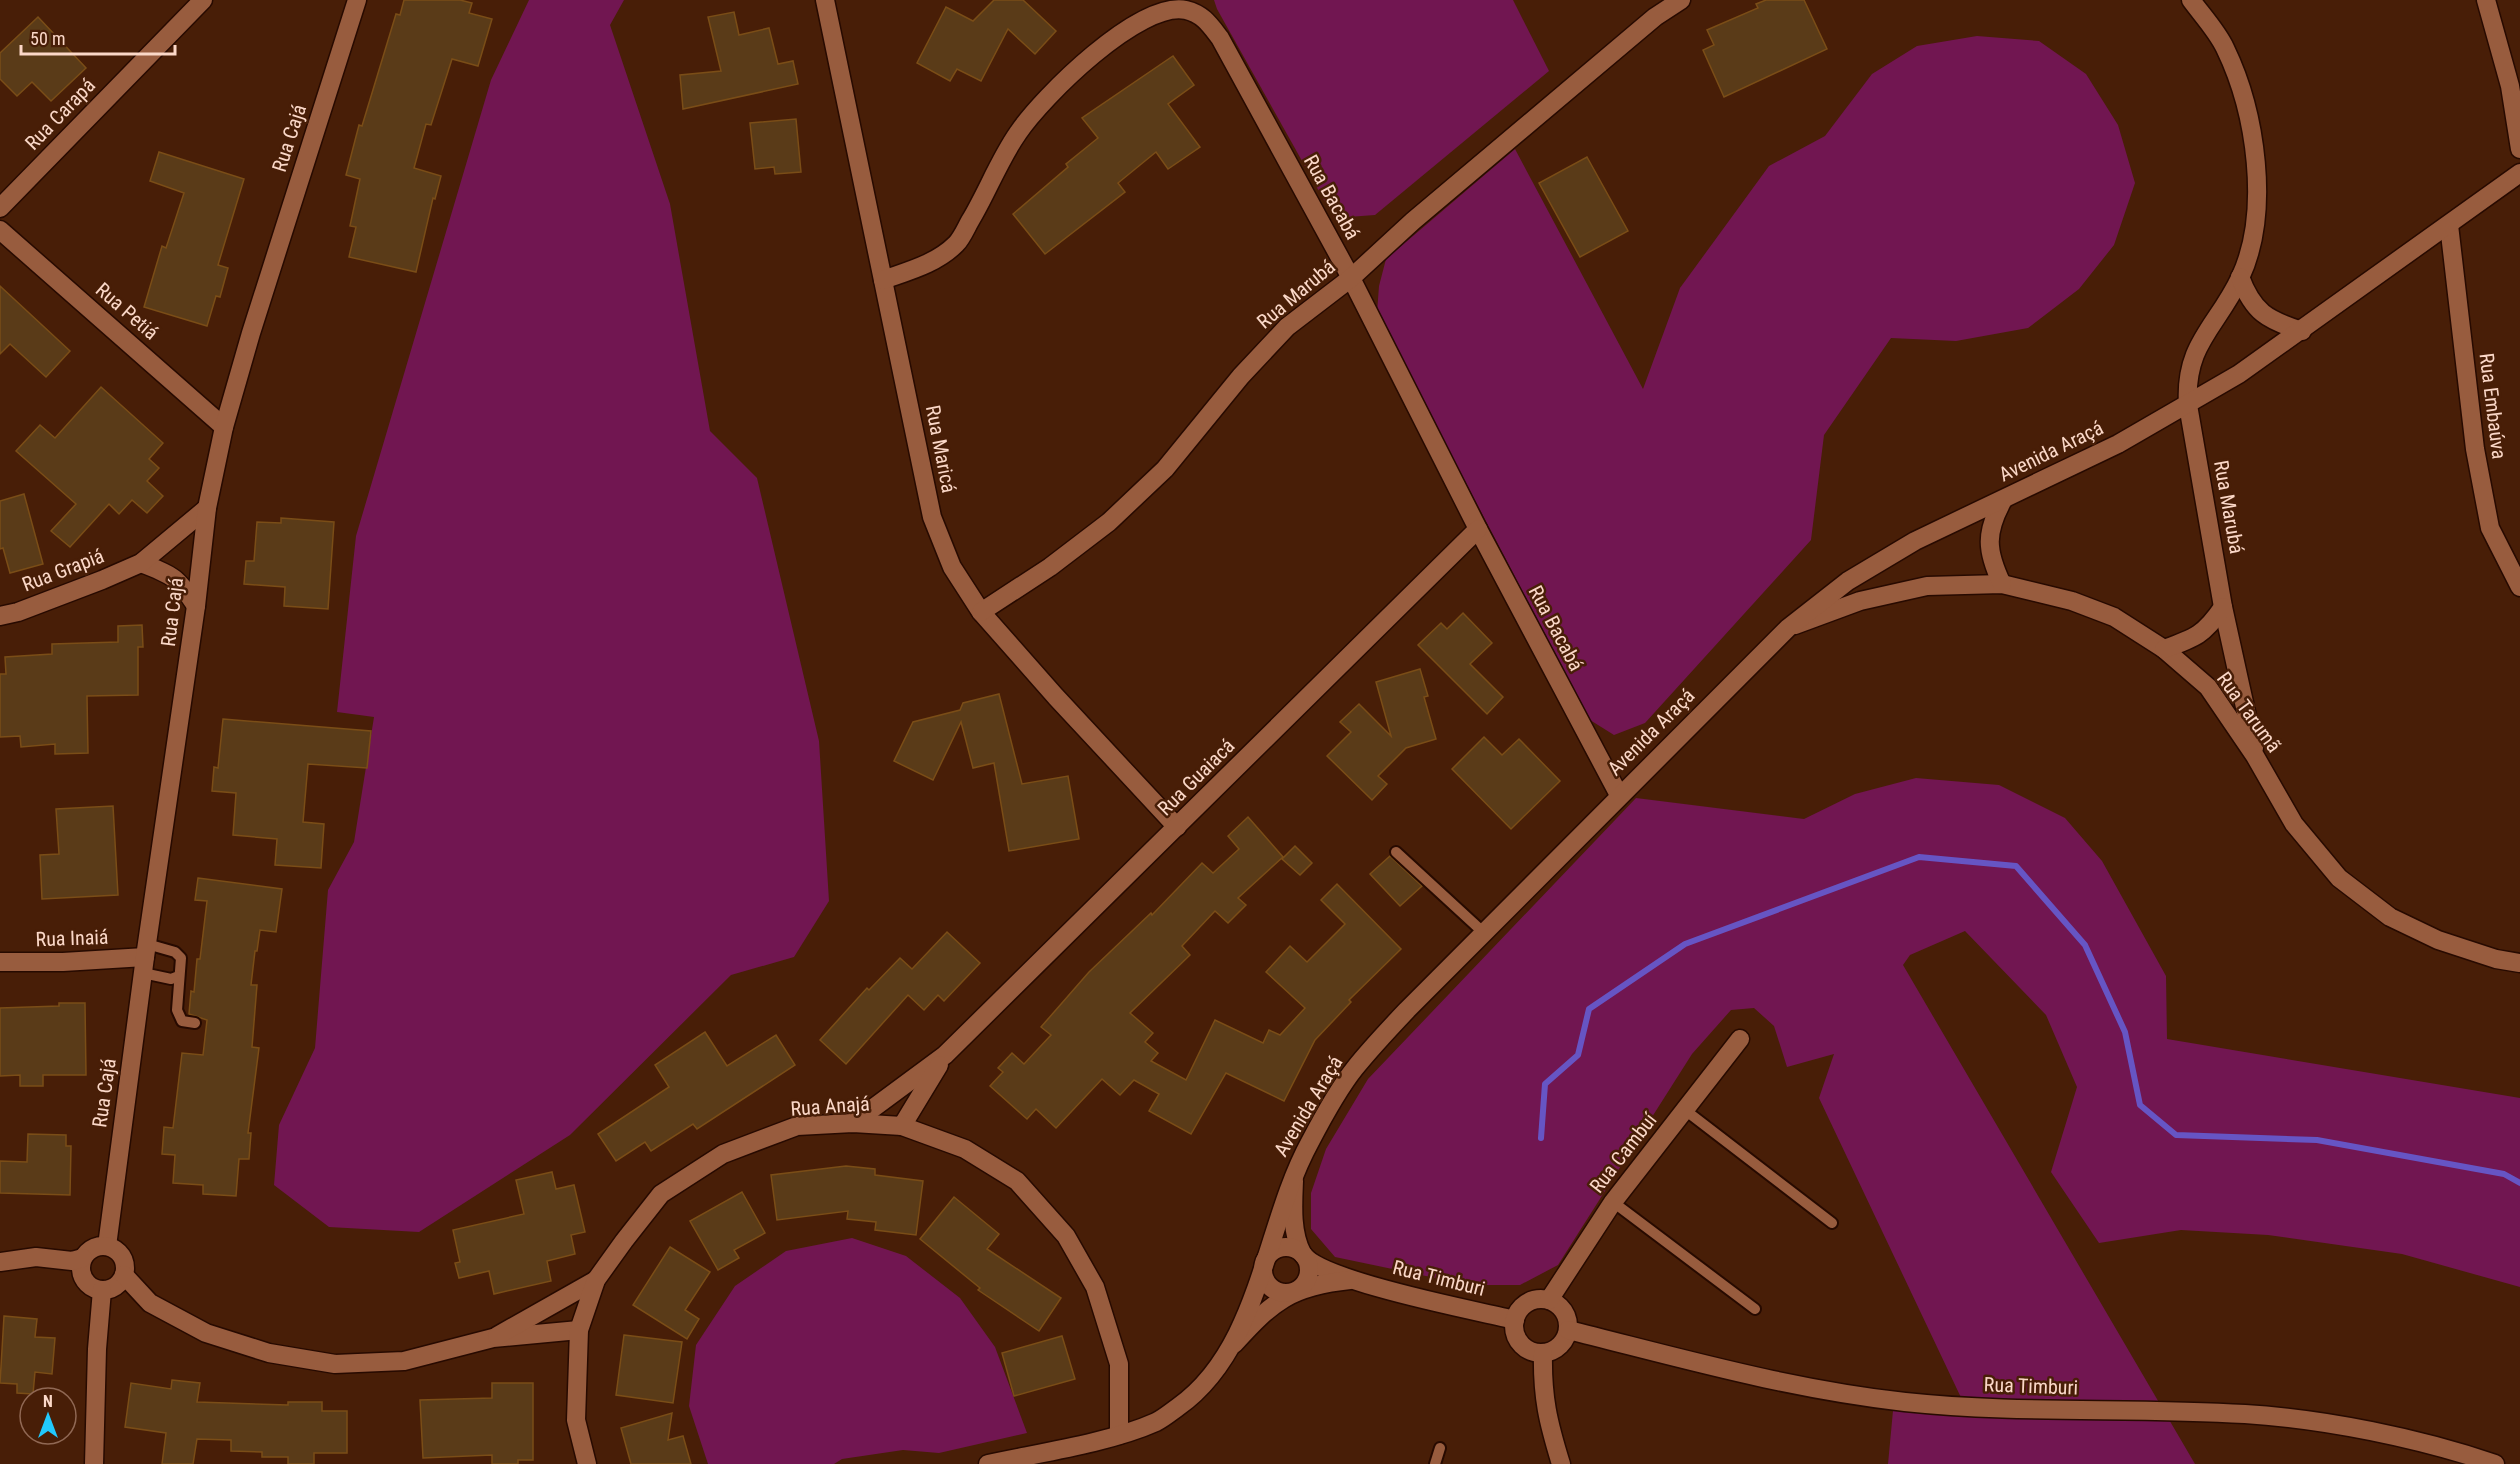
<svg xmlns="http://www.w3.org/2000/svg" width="2520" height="1464" viewBox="0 0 2520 1464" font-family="'Roboto Condensed',sans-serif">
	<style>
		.green { fill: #711651 }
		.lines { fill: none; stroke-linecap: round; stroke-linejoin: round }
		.stream { stroke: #6655c4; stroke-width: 6 }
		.building { fill: #5a3b18; stroke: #7a4d17; stroke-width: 1.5 }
		.lane-casing { stroke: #270a00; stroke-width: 14 }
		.street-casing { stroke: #270a00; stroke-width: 21 }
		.secondary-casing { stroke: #270a00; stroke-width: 21 }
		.lane { stroke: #985c3e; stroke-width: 10 }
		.street { stroke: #985c3e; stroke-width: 18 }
		.secondary { stroke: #985c3e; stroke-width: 18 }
		.labels { text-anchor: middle; stroke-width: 5; stroke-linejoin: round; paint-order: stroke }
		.street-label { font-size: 20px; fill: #fbd8c8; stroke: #481e07 }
	</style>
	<rect width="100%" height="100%" fill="#481e07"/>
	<g class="green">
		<polygon points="529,0 624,0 610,25 670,204 710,431 757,478 819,741 829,901 794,957 731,975 570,1135 419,1232 329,1227 274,1185 279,1125 315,1048 328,890 354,842 374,717 337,712 356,536 491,80"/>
		<polygon points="1214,0 1513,0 1549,71 1375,215 1334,218 1217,9"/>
		<polygon points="1977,36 2039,41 2086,74 2118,125 2135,183 2114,245 2079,289 2028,328 1956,341 1891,338 1824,435 1811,540 1645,723 1614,735 1590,720 1377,313 1379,286 1386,259 1515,149 1643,389 1680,288 1769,166 1825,136 1872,74 1917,46"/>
		<polygon points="1916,778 1999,785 2065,818 2102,861 2166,976 2167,1039 2520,1098 2520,1287 2402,1254 2268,1235 2181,1230 2099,1243 2051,1172 2077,1087 2046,1015 1965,931 1910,955 1903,965 2195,1464 1888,1464 1894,1400 1965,1406 1819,1098 1834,1054 1787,1067 1774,1026 1754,1008 1731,1010 1692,1054 1558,1265 1520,1285 1469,1285 1335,1257 1311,1229 1311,1193 1326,1149 1368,1079 1636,798 1804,819 1855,794"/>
		<polygon points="852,1238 906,1256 960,1298 995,1347 1027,1433 939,1453 903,1450 842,1459 834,1464 708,1464 689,1406 696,1345 735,1286 786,1251"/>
	</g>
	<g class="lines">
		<polyline class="stream" points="1541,1138 1545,1084 1578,1055 1589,1009 1685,944 1919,857 2016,866 2085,945 2125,1032 2140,1105 2176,1135 2317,1140 2504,1174 2520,1183"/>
	</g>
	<g class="building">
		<polygon points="404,0 460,0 472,3 469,13 492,19 478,66 452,59 431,125 426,124 414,168 441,176 435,199 433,198 416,272 349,257 356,227 350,226 360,179 346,175 359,125 362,126 396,14 400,15"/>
		<polygon points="994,0 1023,0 1056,31 1035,54 1008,29 981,81 957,69 950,81 917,63 946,7 973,21"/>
		<polygon points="1766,0 1804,0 1827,49 1724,97 1703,50 1714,45 1707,30 1758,8 1756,4"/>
		<polygon points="734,12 739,35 769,28 778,64 793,61 798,84 683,109 680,75 721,71 708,17"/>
		<polygon points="38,17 86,68 51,101 32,82 17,96 0,79 0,53"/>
		<polygon points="1173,56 1194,85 1168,104 1200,147 1168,169 1156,152 1118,183 1125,192 1045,254 1013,214 1068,167 1066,164 1098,138 1082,118"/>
		<polygon points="796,119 801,172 775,174 774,167 755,169 750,123"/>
		<polygon points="159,152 244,179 218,265 228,268 220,297 216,296 207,326 144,307 162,246 166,248 184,193 150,181"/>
		<polygon points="1587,157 1628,231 1580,257 1539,183"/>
		<polygon points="0,286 70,351 46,377 10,344 0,354"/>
		<polygon points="101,387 163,443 149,459 159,468 147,481 163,496 147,513 132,500 119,514 109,504 70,547 51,531 76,504 16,451 40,425 55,438"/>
		<polygon points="24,494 43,564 10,573 3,548 0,549 0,501"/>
		<polygon points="281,518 334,522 328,609 284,606 285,587 244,584 246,561 254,561 257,522 281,523"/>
		<polygon points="1463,613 1492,643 1470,664 1503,697 1487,714 1418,645 1441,623 1447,629"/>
		<polygon points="142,625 143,647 138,647 138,695 87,696 88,753 55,754 55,744 21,747 20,736 0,737 0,674 6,674 5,657 52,654 52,644 118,642 118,626"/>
		<polygon points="1420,669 1428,696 1424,697 1436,739 1406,748 1378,776 1387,784 1372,800 1327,756 1351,732 1340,722 1359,704 1391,736 1376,682"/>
		<polygon points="999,694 1022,784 1068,776 1079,839 1009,851 994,763 973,768 961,722 933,780 894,761 913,722 960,710 963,703"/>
		<polygon points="223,719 371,731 367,768 308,764 303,822 324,824 321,868 275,865 277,839 233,835 236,793 212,791 214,767 218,768"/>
		<polygon points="1484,737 1502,755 1519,739 1560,781 1511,829 1452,769"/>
		<polygon points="113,806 118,895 42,899 40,855 59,854 56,809"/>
		<polygon points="1248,817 1283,857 1238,898 1246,905 1228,923 1215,911 1182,946 1190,955 1130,1013 1153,1033 1145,1042 1158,1053 1151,1061 1186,1080 1215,1020 1263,1043 1269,1030 1280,1035 1305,1008 1266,972 1290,946 1307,962 1345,924 1321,900 1337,884 1401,949 1349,1000 1351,1002 1315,1040 1284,1101 1226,1073 1191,1134 1149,1111 1159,1094 1134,1080 1120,1095 1102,1079 1056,1128 1036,1109 1027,1119 990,1086 1003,1072 998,1068 1012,1053 1024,1064 1051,1035 1041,1027 1089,972 1151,913 1152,915 1202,863 1213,873 1239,849 1228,836"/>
		<polygon points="1295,846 1312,863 1300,875 1282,859"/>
		<polygon points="1390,856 1422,886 1400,906 1370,874"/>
		<polygon points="198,878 282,889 276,932 260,930 257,951 255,951 251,985 257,985 252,1047 259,1048 248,1133 251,1133 249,1159 239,1159 236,1196 203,1194 203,1185 173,1183 175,1155 162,1154 164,1127 173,1128 182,1053 203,1055 207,1020 189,1014 191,991 194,992 197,959 200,959 207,901 195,900"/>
		<polygon points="947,932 980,963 944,1001 938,995 924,1010 908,995 846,1064 820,1040 867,988 869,990 900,958 912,969"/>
		<polygon points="59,1003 85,1003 86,1075 43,1075 43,1086 20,1086 20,1075 0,1076 0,1008 59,1006"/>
		<polygon points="705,1032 727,1066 776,1035 795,1065 697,1129 693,1124 651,1151 645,1142 616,1161 598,1134 669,1087 655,1065"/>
		<polygon points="28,1134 66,1135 66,1146 71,1146 70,1195 0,1193 0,1161 27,1162"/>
		<polygon points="846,1166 875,1169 875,1175 923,1181 916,1235 875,1230 876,1222 847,1219 848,1211 777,1220 771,1175"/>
		<polygon points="552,1172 556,1189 574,1185 585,1232 571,1235 575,1254 547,1261 551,1281 494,1294 489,1271 459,1278 455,1263 460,1262 453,1230 524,1214 516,1180"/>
		<polygon points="742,1192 765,1233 734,1250 739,1258 718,1270 690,1221"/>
		<polygon points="954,1197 999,1234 987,1249 1061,1298 1039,1331 978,1290 980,1288 920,1239"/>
		<polygon points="670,1247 710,1272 685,1310 699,1319 687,1339 633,1305"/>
		<polygon points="4,1316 37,1319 35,1337 55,1338 52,1374 35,1372 33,1394 17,1393 17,1384 0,1383"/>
		<polygon points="624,1335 682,1342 673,1403 616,1395"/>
		<polygon points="1062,1336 1075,1379 1014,1396 1002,1353"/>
		<polygon points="172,1380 200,1383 197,1402 288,1405 288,1402 322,1402 322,1411 347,1411 347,1453 314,1453 314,1464 288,1464 288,1457 262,1457 262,1452 231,1451 231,1440 197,1439 193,1464 162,1464 166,1433 125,1427 131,1383 171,1389"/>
		<polygon points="492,1383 533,1383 533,1460 518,1460 518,1464 492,1464 492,1455 423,1458 420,1400 492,1398"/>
		<polygon points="672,1413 668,1440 683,1436 691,1464 631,1464 621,1428"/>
	</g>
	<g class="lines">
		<g class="lane-casing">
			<g id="lane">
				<polyline points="1396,852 1483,932"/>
				<polyline points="147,944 175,952 181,958 177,1010 182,1021 195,1023"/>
				<polyline points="143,973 171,979 179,976"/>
				<polyline points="1685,1110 1832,1223"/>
				<polyline points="1613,1202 1755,1309"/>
				<polyline points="1435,1464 1440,1448"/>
			</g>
		</g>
		<g class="street-casing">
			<g id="street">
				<polyline points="825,0 932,517 952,567 981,612 1056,697 1177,827"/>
				<path d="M2191,0C2202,15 2217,31 2225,48C2256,112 2271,212 2240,278C2217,327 2184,344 2188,405L2223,607L2254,748"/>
				<polyline points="2486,0 2510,86 2520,149"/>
				<polyline points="0,208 203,0"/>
				<polyline points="2449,225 2475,449 2490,528 2520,587"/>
				<polyline points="0,230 224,427"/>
				<path d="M2240,277C2253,312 2267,320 2302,331"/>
				<path d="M883,280C908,271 936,264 956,244C962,238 966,228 970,221C987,193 999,160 1018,133C1042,97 1140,0 1186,10C1203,14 1210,25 1220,38L1351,278L1478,529L1619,795"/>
				<path d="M141,563C173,575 178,578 196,606"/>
				<polyline points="981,612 1050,567 1109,522 1165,469 1241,376 1287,327 1351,278 1413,221 1655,17 1681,0"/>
				<polyline points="0,616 18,612 102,580 141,563 207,508"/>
				<polyline points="1795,625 1860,601 1927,586 2002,584 2072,601 2114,617 2164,649 2208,687 2255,756 2294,824 2339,878 2390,917 2438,940 2496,959 2520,963"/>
				<path d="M2164,649C2195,638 2204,635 2223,607"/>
				<polyline points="0,962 63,962 145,957"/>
				<polyline points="853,1123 945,1055 1478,529"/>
				<polyline points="902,1126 939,1065"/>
				<path d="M1294,1181C1293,1204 1291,1232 1302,1253C1318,1281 1478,1311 1515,1320"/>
				<polyline points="107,1246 145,957 196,606 207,508 224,427 251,333 357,0"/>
				<circle cx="103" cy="1268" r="22"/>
				<polyline points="0,1262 36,1257 72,1261 83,1258"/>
				<polyline points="124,1275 150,1303 206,1333 269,1353 335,1364 404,1361 493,1338 579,1330"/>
				<circle cx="1541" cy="1326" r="27"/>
				<polyline points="1549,1300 1613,1202 1740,1039"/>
				<path d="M1568,1330C1681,1358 1788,1389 1905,1402C2018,1414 2132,1407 2245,1414C2325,1419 2419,1438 2495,1464"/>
				<polyline points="497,1336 596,1280"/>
				<path d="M1234,1344C1273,1301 1291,1286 1350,1280"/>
				<path d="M1543,1353C1542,1397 1548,1422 1561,1464"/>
				<polyline points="94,1464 97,1349 102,1290"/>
				<polyline points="587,1464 576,1420 579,1330 596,1280 624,1241 661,1194 723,1154 797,1126 853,1123 902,1126 965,1149 1017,1181 1066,1236 1095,1287 1119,1364 1119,1435"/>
			</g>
		</g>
		<g class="secondary-casing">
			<g id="secondary">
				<path d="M2002,584C1986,550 1985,533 2003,500"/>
				<circle cx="1286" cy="1270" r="23"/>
				<path d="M988,1464C1039,1453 1109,1443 1156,1422C1164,1418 1171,1412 1178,1407C1261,1348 1264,1226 1310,1142C1322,1119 1339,1088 1355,1068C1371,1048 1389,1029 1407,1010L1788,628L1848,581L1915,541L2118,444L2239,374L2520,173"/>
			</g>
		</g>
		<use href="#lane" class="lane"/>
		<use href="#street" class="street"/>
		<use href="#secondary" class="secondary"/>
	</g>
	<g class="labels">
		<g class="street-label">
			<text transform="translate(60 114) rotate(-46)" y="7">Rua Carapá</text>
			<text transform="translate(289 138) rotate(-72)" y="7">Rua Cajá</text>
			<text transform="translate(1332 197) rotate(61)" y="7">Rua Bacabá</text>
			<text transform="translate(1296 294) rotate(-40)" y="7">Rua Marubá</text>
			<text transform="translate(127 311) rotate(41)" y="7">Rua Petiá</text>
			<text transform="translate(2493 406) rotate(83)" y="7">Rua Embaúva</text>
			<text transform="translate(941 449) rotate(79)" y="7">Rua Maricá</text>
			<text transform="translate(2051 451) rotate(-26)" y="7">Avenida Araçá</text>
			<text transform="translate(2229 507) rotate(80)" y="7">Rua Marubá</text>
			<text transform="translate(63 570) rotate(-21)" y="7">Rua Grapiá</text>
			<text transform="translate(172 612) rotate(-83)" y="7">Rua Cajá</text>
			<text transform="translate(1556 628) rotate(62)" y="7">Rua Bacabá</text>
			<text transform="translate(2249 712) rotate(54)" y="7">Rua Tarumã</text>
			<text transform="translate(1651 732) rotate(-45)" y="7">Avenida Araçá</text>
			<text transform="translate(1196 777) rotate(-45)" y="7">Rua Guaiacá</text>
			<text transform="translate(72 938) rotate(-2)" y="7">Rua Inaiá</text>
			<text transform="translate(104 1093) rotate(-82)" y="7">Rua Cajá</text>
			<text transform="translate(830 1106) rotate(-4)" y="7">Rua Anajá</text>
			<text transform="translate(1308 1106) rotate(-59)" y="7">Avenida Araçá</text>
			<text transform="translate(1623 1153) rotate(-52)" y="7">Rua Cambuí</text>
			<text transform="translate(1439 1278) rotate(14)" y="7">Rua Timburi</text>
			<text transform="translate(2031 1386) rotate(2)" y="7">Rua Timburi</text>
		</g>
	</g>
	<g transform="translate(48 1416)"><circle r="28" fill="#481e07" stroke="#906854" stroke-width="1.5"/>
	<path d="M0-4.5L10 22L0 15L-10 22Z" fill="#21c9fd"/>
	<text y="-9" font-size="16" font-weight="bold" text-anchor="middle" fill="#fbd8c8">N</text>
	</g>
	<path d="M21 45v9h154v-9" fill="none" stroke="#fbd8c8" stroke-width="3"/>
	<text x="30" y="45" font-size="18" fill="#fbd8c8" stroke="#481e07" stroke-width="4.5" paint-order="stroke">50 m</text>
</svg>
